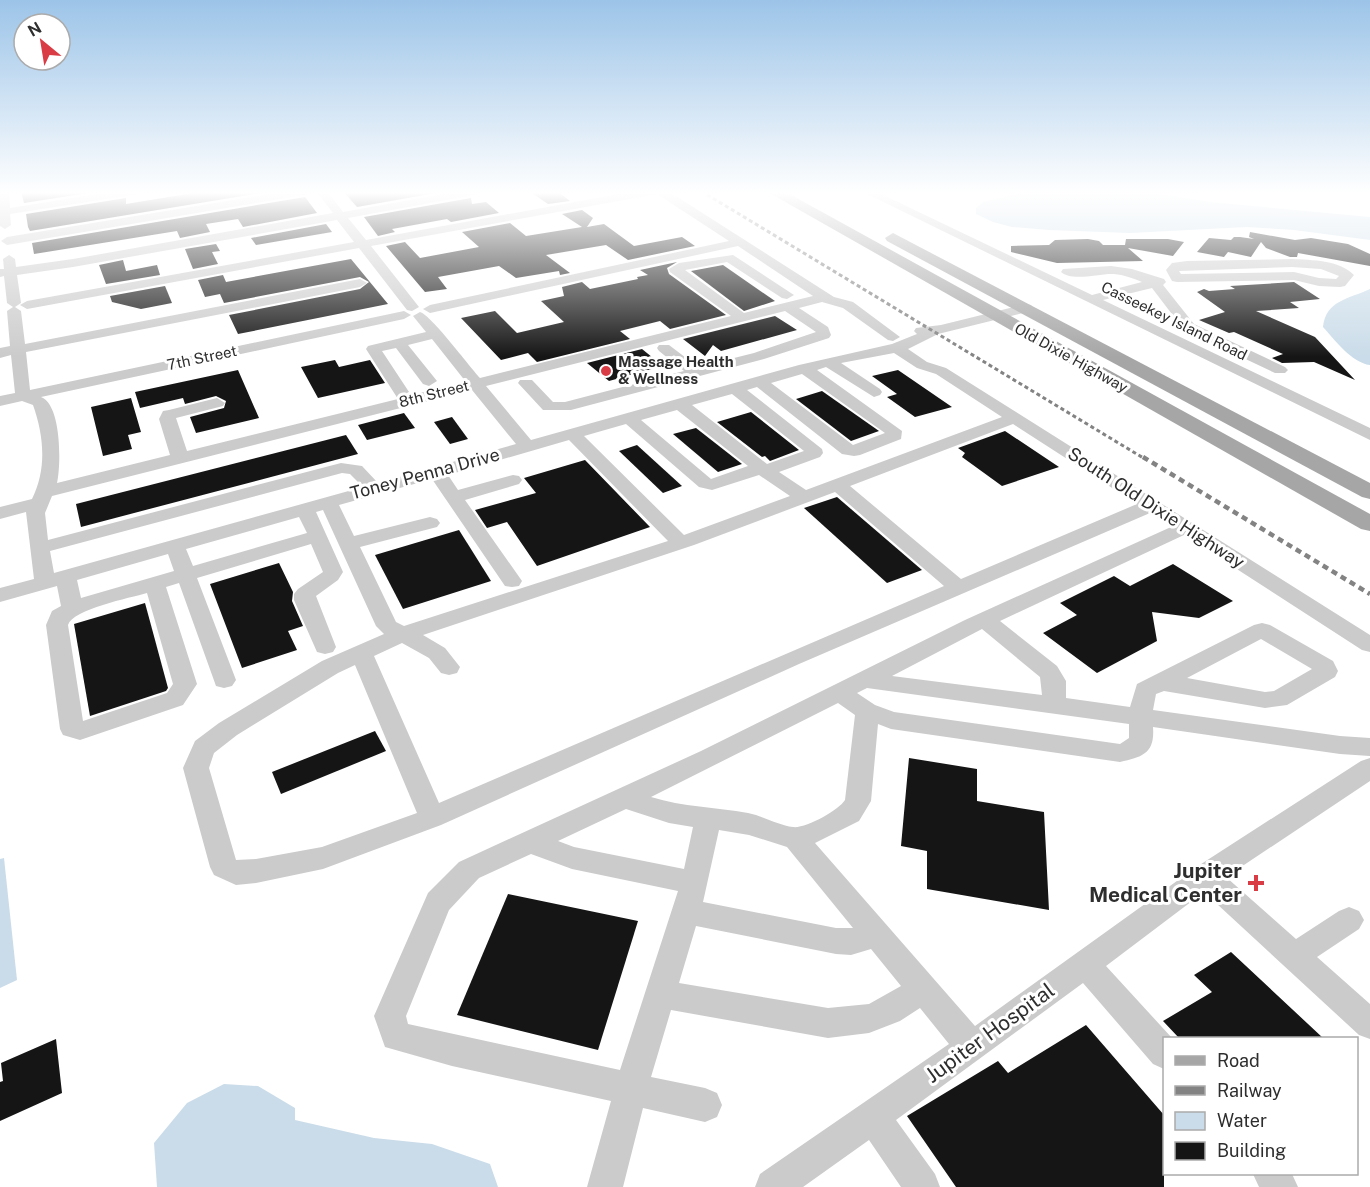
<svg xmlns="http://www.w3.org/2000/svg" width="1370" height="1187" viewBox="0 0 1370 1187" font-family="'Public Sans',sans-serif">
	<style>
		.water { fill: #cadce9 }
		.building { fill: #151515 }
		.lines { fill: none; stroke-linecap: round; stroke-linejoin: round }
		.minor { fill: #cbcbcb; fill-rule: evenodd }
		.major { fill: #a6a6a6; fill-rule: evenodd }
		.rail-far1 { stroke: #838383; stroke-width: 3; stroke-dasharray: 4 3; stroke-linecap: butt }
		.rail { stroke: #838383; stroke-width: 4.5; stroke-dasharray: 6 4.5; stroke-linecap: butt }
		.poi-dot { fill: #d93c45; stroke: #fff; stroke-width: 2 }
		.labels { text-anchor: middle; stroke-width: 6; stroke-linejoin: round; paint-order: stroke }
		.far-street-label { font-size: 15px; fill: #2e2e2e; stroke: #fff }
		.far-poi-label { font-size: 15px; font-weight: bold; fill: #2e2e2e; stroke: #fff; text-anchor: start }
		.street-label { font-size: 18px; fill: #2e2e2e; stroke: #fff }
		.near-poi-label { font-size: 21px; font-weight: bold; fill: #2e2e2e; stroke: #fff; text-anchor: end }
		.near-street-label { font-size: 21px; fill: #2e2e2e; stroke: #fff }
	</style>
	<rect width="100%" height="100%" fill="#fff"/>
	<g class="water">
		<polygon points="1029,191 1141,191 1210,202 1370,217 1370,240 1294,230 1247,227 1130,233 1049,230 1012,227 993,222 976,214 976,208 983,202"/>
		<path d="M1370,289V365C1352,363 1335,340 1323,327C1326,300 1349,299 1370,289Z"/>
		<polygon points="4,858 17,980 0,988 0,859"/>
		<polygon points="224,1084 258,1086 295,1108 295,1120 374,1138 432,1144 490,1164 498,1187 157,1187 154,1143 187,1103"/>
	</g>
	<g class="building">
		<polygon points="21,191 101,191 24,203"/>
		<polygon points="205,191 273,191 30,231 28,227 26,214 126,198 126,204"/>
		<polygon points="343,191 447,191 357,207"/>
		<polygon points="529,191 557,191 570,201 548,204"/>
		<polygon points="305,197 317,213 243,227 238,219 206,224 210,232 180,238 177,231 34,254 32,243"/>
		<polygon points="471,198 472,204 486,202 499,213 451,222 447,219 392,229 395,232 378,236 364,217"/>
		<polygon points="582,210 593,218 587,227 604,224 634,246 682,237 695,246 628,260 606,245 546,255 570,273 560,275 559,271 516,278 499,266 438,277 447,289 425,292 386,246 405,242 420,258 479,247 462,232 510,223 526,236 582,227 562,214"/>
		<polygon points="326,224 332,232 256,245 251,238"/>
		<polygon points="1250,232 1295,240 1311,238 1348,244 1370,254 1370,266 1298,253 1297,257 1290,257 1266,248 1261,242 1251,257 1228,252 1224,257 1197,252 1209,238 1231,240 1234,237 1240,237 1254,239 1249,237"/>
		<polygon points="1088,239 1099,241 1103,245 1125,245 1126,239 1168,239 1184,242 1173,256 1128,248 1143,261 1057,263 1011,252 1011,246 1049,245 1055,240"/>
		<polygon points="216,244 220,251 212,252 218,264 193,269 185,249"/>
		<polygon points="351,259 388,304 238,334 229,315 360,289 369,282 360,277 224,303 220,294 205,297 198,280 223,275 226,282"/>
		<polygon points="123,260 126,271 157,265 160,275 106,284 99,265"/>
		<polygon points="677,262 667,268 669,274 726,315 670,329 660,321 620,331 630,339 537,362 528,353 501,360 461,318 495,311 517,333 564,322 541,301 564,296 562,287 582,282 590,289 638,279 637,277 648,275 640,270"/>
		<polygon points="723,265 775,301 744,311 691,271"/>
		<polygon points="1294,282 1320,299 1290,302 1299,308 1256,311 1315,337 1355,380 1314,362 1282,363 1272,358 1283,354 1234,332 1229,333 1199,320 1225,312 1197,292 1204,289 1209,291 1235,289 1230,286"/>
		<polygon points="165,286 172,303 141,309 112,302 110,296"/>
		<polygon points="775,316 797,330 721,351 713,345 705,356 683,339"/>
		<polygon points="642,349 663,366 609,381 587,363"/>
		<polygon points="335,360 339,367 370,360 385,383 318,398 301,367"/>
		<polygon points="238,370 259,418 196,433 190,417 224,408 226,401 216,396 185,404 183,398 140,408 135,392"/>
		<polygon points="898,370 952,407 915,417 887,397 897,394 872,376"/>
		<polygon points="822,391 879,431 851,441 796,399"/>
		<polygon points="131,398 141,432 128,435 132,449 103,456 91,407"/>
		<polygon points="751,412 799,450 770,461 765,456 762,457 717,422"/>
		<polygon points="404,413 415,428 367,440 358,425"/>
		<polygon points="452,417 468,439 450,444 434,422"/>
		<polygon points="696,428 742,464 718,472 673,434"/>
		<polygon points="1005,431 1059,467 1002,486 962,457 965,453 958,448"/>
		<polygon points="346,435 358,454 81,527 76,504"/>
		<polygon points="637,445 682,486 663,493 619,451"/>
		<polygon points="585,460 650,527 537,566 507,522 487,528 475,510 536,493 524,478"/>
		<polygon points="837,497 922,570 887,583 804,508"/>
		<polygon points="459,530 491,581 403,609 375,555"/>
		<polygon points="279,563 293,592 292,601 303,626 288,631 297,650 242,668 210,584"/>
		<polygon points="1173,564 1233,601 1199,618 1152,612 1157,641 1097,673 1043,633 1077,615 1060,603 1114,576 1130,586"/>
		<polygon points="145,603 168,688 166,691 90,716 74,624"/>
		<polygon points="375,731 386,751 281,794 272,772"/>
		<polygon points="909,758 977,769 977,801 1044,812 1049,910 927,889 927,851 901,846"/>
		<polygon points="508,894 638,921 598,1050 457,1015"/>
		<polygon points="1231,952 1323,1038 1179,1038 1163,1021 1212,992 1194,975"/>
		<polygon points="1086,1025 1164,1115 1164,1187 956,1187 907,1116 998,1061 1008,1073"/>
		<polygon points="56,1039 62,1093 0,1121 0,1082 3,1081 1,1063"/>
	</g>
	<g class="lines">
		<g class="minor">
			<polygon points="0,191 9,191 10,208 116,191 143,191 138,194 10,214 11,225 5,229 0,226"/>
			<polygon points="288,191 314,191 309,194 7,245 1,241 7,237"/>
			<path d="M316,191H327L343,212L460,191H484L479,194L348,218L366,240L635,191H668L834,297L853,302L900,337L893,341L888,340L843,308L822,302L799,308L828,327L831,335L829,338L764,359L571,410H543L518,383L520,380H532L553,402H565L684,371L659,351L657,348L659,345H669L698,367L754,353L816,332L785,311L486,386L531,440L799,365L892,344L917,334L914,331L916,328L941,325L1026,304L1031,305L1033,308L1031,311L938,334L908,349L927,362L946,368L1370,635V652L1362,650L1184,535L1000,621L1057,666L1066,681V698L1130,707L1137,684L1254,625L1262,623L1270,625L1333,661L1338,671L1335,677L1287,705L1265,708L1164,691L1156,694L1153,710L1340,736L1370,738V756L1340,754L1153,727C1155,753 1143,757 1120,762L891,729L878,724L871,801L859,821L815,843L975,1026L1195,868L1361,761L1370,758V781L1226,877L1296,939L1339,911L1349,907L1359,911L1364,920L1359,929L1317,957L1370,1004V1039L1359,1035L1204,892L1106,966L1172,1038H1164V1069L1153,1064L1083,983L896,1120L935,1174L940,1187H901L869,1140L803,1187H755L760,1174L949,1044L920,1008L900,1021L869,1033L828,1038L671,1010L651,1077L705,1088L717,1093L722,1105L717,1117L705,1122L643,1108L623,1187H587L611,1101L452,1066L385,1047L374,1016L428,893L459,862L701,751L965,620L1171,527L1150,513L799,664L441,825L323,869L256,883L236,885L214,875L210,867L183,768L195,741L219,723L322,661L384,634L376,626L323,510L316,512L343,572L338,580L316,596L336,647L333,652L325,654L317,652L294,600V594L298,589L323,572L311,544L197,578L236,680L232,686L224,688L216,686L179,583L166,587L197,684L183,705L80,740L63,735L60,729L46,625L52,611L61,606L57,586L0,602V588L34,579L26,512L0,519V507L32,499C47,469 44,436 33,405L22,401L0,406V396L15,393L11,355L0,358V348L10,346L7,311L13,307L7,303L4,276L0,277V269H4L3,259L9,255L15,259L16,267L73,259L333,213ZM657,194L729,241L430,305L423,309L430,313L738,246L813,296L744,313L685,270L727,262L782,298L787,299L794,295L733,255L679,263L669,269L670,272L731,316L480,378C469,366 431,315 420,312L413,316L426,332L368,346L366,349L398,399L187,451L176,418L223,406L225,403L217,398L169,410L163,411L159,419L170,455L57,483C61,466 62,405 41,397L404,319L411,315L404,311L30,390L26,352L360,287L367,283L360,279L25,344L21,311L15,307L21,303L17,275L73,267L337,220L354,242L27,301L20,305L27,309L359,248L407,310L412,311L419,307L371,246ZM432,339L466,382L411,395L382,351L396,348L423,384L429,386L437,381L408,345ZM894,353L917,368L936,374L1002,417L806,490L779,472L820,457L823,453L822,449L747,390L757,387L842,454L854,456L860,455L901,439L902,431L817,370L826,367L874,397L880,395L882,392L880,389L841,363ZM802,374L885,433L853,445L771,383ZM472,390L516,444L378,483L362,466L341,463L48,540L45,513L52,496ZM732,394L804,451L767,464L692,405ZM677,410L748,466L711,479L641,420ZM626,424L699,487L712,490L759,475L790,496L684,535L584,436ZM1013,424L1137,504L961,579L850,486ZM569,440L668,541L404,626L396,622L360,547L437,527L440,523L437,519L430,517L354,536L339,505L432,479L505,586L512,587L519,586L522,581L465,500L519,484L522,480L519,476L513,475L458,490L448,475ZM342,473L350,474L363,487L54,573L50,551ZM835,492L944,586L439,803L374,656L402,643L429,658L441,673L449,675L457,673L460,667L445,648L423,635L694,545ZM299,517L307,533L193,566L186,549ZM168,554L174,571L81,598L77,580ZM147,593L173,684L167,693L83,721L68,625C73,609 130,598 147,593ZM982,629L1040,677L1042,695L892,676ZM1261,639L1312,669L1274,691L1265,692L1187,678ZM355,665L417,813L322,847L256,859L236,860L209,768L214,753L237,735L338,673ZM867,688L1129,724V738L1120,744L894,712L875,705L857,693ZM838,703L855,715L845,800C839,810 805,829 793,827C778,825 763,816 748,813C716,807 683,807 651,797ZM626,809L669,823L693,827L684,869L574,847L558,841ZM719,830L749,835L787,847L853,928H836L703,902ZM531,854L572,869L678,891L620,1070L408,1024L406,1016L449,910L479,878ZM696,926L836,954L851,955L871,949L901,986L869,1004L828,1008L679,983Z"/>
			<path d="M861,191H875L1092,295L1142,282C1133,278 1124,275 1114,274C1100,273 1072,282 1061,272L1063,269L1111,266L1132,269L1164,279L1166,282L1163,285L1194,324L1285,367L1288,370L1285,373H1275L1184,330L1152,288L1103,300L1370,428V440Z"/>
			<path d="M1292,259C1312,260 1339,260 1354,275L1345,286L1340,287L1319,286L1294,280L1177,282L1172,281L1166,270L1172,263L1187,261ZM1292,267L1321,269L1339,276L1336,279L1319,278L1294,272L1181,274L1179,271Z"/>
			<polygon points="1253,1174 1292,1174 1298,1187 1259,1187"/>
		</g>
		<g class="major">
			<polygon points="766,191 784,191 1370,514 1370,531 1361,529"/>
			<polygon points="893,233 1370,483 1370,499 1362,497 887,241 885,238"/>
		</g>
		<polyline class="rail-far1" points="701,191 1145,459"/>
		<polyline class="rail" points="1143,457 1370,594"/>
	</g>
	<linearGradient id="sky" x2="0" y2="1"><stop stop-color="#9cc4e8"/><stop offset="0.54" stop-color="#fff"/><stop offset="1" stop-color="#fff" stop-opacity="0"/></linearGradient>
	<rect width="1370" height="357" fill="url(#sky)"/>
	<g class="poi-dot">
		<circle cx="606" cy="371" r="6"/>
		<path d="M1253 874h6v6h6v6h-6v6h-6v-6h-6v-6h6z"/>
	</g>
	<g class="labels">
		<g class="far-street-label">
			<text transform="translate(1174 321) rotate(26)" y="5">Casseekey Island Road</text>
			<text transform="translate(202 358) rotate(-12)" y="5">7th Street</text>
			<text transform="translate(1071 358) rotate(29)" y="5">Old Dixie Highway</text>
			<text transform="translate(434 394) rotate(-14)" y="5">8th Street</text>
		</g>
		<g class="far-poi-label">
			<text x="618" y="367">Massage Health<tspan x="618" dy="17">&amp; Wellness</tspan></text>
		</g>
		<g class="street-label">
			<text transform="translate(425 474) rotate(-15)" y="6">Toney Penna Drive</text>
			<text transform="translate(1156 508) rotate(33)" y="6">South Old Dixie Highway</text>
		</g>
		<g class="near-poi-label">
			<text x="1242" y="878">Jupiter<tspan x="1242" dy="24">Medical Center</tspan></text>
		</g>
		<g class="near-street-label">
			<text transform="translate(990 1033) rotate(-36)" y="7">Jupiter Hospital</text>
		</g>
	</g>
	<rect x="1163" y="1037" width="195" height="138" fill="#ffffff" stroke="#ababab" stroke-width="1.5"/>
	<rect x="1175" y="1056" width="30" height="9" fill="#a6a6a6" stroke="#ababab" stroke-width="1.5"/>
	<text x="1217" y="1067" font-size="18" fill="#2e2e2e">Road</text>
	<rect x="1175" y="1086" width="30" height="9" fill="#838383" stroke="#ababab" stroke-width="1.5"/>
	<text x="1217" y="1097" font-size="18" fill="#2e2e2e">Railway</text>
	<rect x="1175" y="1112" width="30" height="18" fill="#cadce9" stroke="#ababab" stroke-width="1.5"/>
	<text x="1217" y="1127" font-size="18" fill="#2e2e2e">Water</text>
	<rect x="1175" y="1142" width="30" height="18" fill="#151515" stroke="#ababab" stroke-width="1.5"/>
	<text x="1217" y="1157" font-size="18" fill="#2e2e2e">Building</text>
	<g transform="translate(42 42) rotate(330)"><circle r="28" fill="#ffffff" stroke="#ababab" stroke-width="1.5"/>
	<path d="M0-4.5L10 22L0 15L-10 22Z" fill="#d93c45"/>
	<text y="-9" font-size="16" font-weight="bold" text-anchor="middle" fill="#2e2e2e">N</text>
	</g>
</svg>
